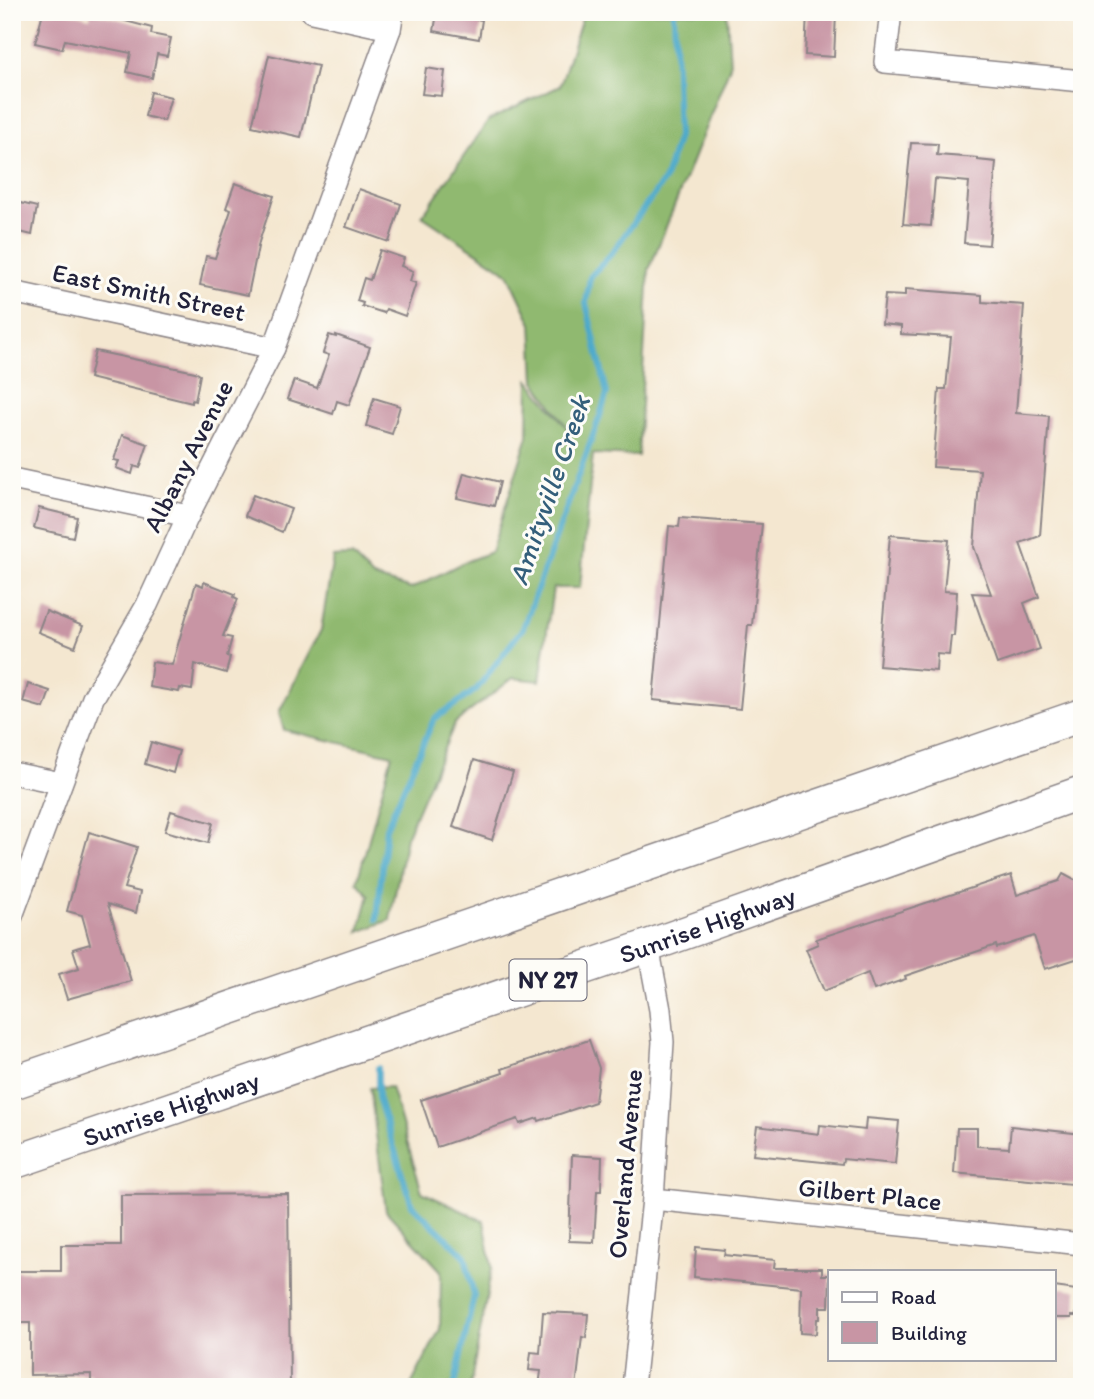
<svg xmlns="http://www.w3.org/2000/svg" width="1094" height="1399" viewBox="0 0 1094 1399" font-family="Itim,sans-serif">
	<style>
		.forest { fill: #90b970; stroke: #596e56; stroke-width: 2 }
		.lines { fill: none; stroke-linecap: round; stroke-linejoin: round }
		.stream { stroke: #4ba9ca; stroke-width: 6 }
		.building { fill: #c895a4 }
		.minor-casing { stroke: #8b8486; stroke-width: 24 }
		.highway-casing { stroke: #8b8486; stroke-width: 35 }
		.minor { stroke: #fff; stroke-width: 21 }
		.highway { stroke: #fff; stroke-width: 32 }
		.labels { text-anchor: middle; stroke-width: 6; stroke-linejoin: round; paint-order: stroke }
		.shield { fill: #fdfcf7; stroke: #646373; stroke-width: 2 }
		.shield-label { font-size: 24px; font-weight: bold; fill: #22223b }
		.street-label { font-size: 26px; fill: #22223b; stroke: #fdfcf7 }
		.water-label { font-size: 28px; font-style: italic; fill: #345f7b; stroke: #fdfcf7 }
	</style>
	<rect width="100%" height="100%" fill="#fdfcf7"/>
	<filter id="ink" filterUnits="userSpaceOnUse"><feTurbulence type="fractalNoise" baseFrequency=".0143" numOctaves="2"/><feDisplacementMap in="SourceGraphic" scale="14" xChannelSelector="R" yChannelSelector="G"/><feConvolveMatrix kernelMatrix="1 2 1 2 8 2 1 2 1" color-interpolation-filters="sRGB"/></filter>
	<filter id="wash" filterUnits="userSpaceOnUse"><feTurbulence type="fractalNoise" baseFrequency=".00686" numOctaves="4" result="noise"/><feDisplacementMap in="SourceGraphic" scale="28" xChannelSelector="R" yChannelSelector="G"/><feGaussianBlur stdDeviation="1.57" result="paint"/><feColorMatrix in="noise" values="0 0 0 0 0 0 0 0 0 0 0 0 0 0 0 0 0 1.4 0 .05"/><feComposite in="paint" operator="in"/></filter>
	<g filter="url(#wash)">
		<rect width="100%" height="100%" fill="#f4e7d0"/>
		<g class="forest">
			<polygon points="584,12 727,12 730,66 649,270 638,456 593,454 580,588 553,588 540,681 513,678 455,723 406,837 390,920 359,932 369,895 357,882 392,755 284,730 279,712 321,630 333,557 352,556 373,577 411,589 462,563 491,552 528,436 529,380 571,433 535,381 532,324 508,273 422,216 489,120 560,86"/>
			<polygon points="391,1087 422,1192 484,1221 492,1267 470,1387 410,1387 440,1329 441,1271 386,1211 370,1088"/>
		</g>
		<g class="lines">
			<g class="stream">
				<polyline points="377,919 386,828 434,719 476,690 523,628 600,416 607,393 586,303 590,277 611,254 665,179 678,136 674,12"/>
				<polyline points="378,1068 378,1097 412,1205 465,1256 474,1296 454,1387"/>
			</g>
		</g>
		<g id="blocks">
			<g class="building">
				<polygon points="43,12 66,12 90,18 91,12 152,28 151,34 171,38 167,56 157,54 152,78 127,72 131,53 65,40 62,49 35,43"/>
				<polygon points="807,12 836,14 834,57 805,55"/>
				<polygon points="437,13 482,20 479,39 434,31"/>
				<polygon points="269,55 318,66 301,137 252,126"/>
				<polygon points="426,68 445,71 442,96 422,94"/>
				<polygon points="151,92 171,97 164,121 145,116"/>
				<polygon points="911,143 938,144 937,155 978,158 978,160 996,162 989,245 964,243 969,182 935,179 931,226 903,224"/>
				<polygon points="235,183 274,196 259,242 248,295 200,285 206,256 215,258 231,210 226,208"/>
				<polygon points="359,189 401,204 389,242 346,227"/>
				<polygon points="12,201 37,207 32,235 12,230"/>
				<polygon points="380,250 404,258 401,266 413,271 410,281 416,283 405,316 386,309 384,313 362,306 363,303 357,301 364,278 370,280"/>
				<polygon points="905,289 982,295 982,302 1024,305 1016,413 1049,416 1040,536 1020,543 1039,597 1024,603 1040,649 997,664 972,593 991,594 974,547 980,470 933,467 939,389 946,389 951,337 901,334 901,326 882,324 885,295 905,296"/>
				<polygon points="329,335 336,337 336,335 370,347 349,405 337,401 333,414 287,399 294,380 317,388 329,355 323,353"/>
				<polygon points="95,351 195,372 200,375 195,401 192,400 192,403 89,378"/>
				<polygon points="374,398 400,406 392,434 366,426"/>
				<polygon points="122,435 148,444 140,468 134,466 132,474 116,468 119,461 114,460"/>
				<polygon points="464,473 500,482 494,506 457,498"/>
				<polygon points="253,495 291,509 282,532 245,516"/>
				<polygon points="39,508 77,517 73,537 34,528"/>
				<polygon points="680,518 762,524 752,625 748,625 740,709 653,700 669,526 679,527"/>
				<polygon points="890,535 949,540 944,591 957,592 954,636 951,636 949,655 937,654 936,671 879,666"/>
				<polygon points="204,582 235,594 234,597 238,599 223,636 232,638 227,656 230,657 226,673 195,664 192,690 180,688 179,692 149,687 152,662 172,665 196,583 203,586"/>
				<polygon points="46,611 83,626 75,647 38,632"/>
				<polygon points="28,684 50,691 44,708 23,702"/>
				<polygon points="151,742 179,751 173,773 145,764"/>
				<polygon points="474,760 513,772 492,840 453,827"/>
				<polygon points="171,811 213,823 208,843 165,831"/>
				<polygon points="89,832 137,847 124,888 140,892 136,913 108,904 131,981 67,999 59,974 79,968 73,949 90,944 82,915 67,911"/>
				<polygon points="1063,874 1074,880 1082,878 1082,957 1045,969 1034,936 997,948 996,945 905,976 906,979 874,990 868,973 824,991 806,949 818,944 816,939 1011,875 1017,895 1059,881"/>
				<polygon points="589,1040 599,1068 595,1102 539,1121 538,1118 520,1124 518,1119 437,1147 421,1100 503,1073 502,1069"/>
				<polygon points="866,1118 899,1121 895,1164 843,1159 842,1164 753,1155 757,1126 819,1134 820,1125 865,1130"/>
				<polygon points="1011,1126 1082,1134 1082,1185 954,1173 957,1128 977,1128 977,1146 1009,1148"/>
				<polygon points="572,1155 602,1157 601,1191 597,1191 594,1242 569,1241"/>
				<polygon points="288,1194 290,1387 91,1387 91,1374 30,1375 30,1323 12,1323 12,1271 61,1271 61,1245 121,1245 121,1195"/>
				<polygon points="696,1247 725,1250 724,1255 775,1260 774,1268 822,1268 822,1275 830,1275 829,1307 820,1307 820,1319 817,1319 816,1334 800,1333 801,1288 694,1277"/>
				<polygon points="1054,1287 1077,1290 1076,1316 1071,1316 1071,1318 1054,1318"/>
				<polygon points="543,1312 588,1314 586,1338 582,1337 576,1387 539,1387 541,1371 529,1370 531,1352 540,1353"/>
			</g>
		</g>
	</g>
	<g filter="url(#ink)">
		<use href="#blocks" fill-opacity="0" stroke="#8b8486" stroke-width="2"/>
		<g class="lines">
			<g class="minor-casing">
				<g id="minor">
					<polyline points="312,12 390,29"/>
					<polyline points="891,12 885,62 1082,81"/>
					<polyline points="12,292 274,348"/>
					<polyline points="12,479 188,516"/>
					<polyline points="12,773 61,783"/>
					<polyline points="12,916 93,698 147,605 188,516 274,348 390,29 393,12"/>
					<polyline points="653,1199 1082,1244"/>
					<polyline points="633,1387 653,1199 663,1042 660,1010 648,946"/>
				</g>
			</g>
			<g class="highway-casing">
				<g id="highway">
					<polyline points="12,1083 1082,715"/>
					<path id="s1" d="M12,1163L648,946L1082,792"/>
				</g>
			</g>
			<use href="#minor" class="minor"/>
			<use href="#highway" class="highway"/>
		</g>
	</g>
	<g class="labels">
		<rect class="shield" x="509.5" y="959.5" width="77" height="41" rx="5"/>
		<g class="shield-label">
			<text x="548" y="988">NY 27</text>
		</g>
		<g class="street-label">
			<text transform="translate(149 292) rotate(12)" y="9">East Smith Street</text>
			<text transform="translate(188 456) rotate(-63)" y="9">Albany Avenue</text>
			<text dy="9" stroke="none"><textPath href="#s1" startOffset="735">Sunrise Highway</textPath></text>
			<text dy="9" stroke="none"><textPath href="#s1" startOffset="168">Sunrise Highway</textPath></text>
			<text transform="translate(625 1164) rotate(-85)" y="9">Overland Avenue</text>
			<text transform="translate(870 1194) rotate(6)" y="9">Gilbert Place</text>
		</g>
		<g class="water-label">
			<text transform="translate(549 490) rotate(-71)" y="10">Amityville Creek</text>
		</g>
	</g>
	<rect width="1094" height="1399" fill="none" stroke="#fdfcf7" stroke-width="42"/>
	<rect x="828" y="1270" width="228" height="91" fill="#fdfcf7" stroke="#a5a5ac" stroke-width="2"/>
	<rect x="842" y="1292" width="35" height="10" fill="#ffffff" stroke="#a5a5ac" stroke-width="2"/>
	<text x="891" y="1304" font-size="21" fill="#22223b">Road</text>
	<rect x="842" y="1322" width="35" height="21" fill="#c895a4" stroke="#a5a5ac" stroke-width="2"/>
	<text x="891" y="1340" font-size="21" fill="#22223b">Building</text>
</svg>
